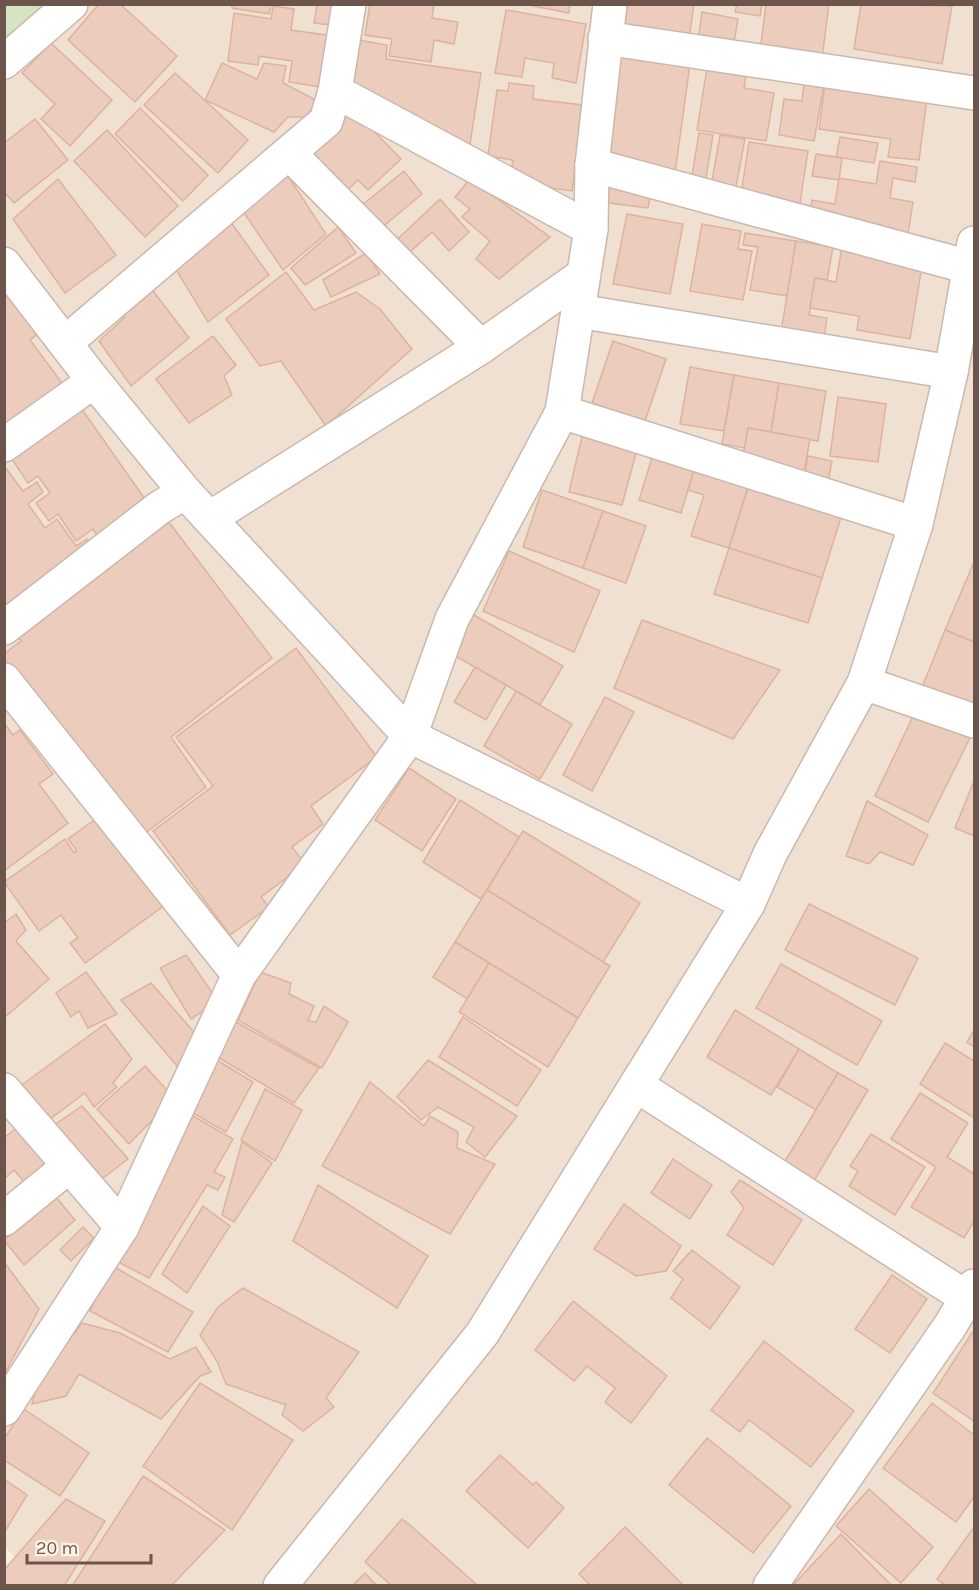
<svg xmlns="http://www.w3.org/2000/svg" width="979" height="1590" viewBox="0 0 979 1590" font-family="Karla,sans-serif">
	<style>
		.residential { fill: #f0e0d1 }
		.green { fill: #d3e5c2 }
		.building { fill: #ecccbc; stroke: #ddb29e; stroke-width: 1.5 }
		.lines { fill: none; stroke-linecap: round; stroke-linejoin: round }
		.minor-casing { stroke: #cbb8ac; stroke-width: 36 }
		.tertiary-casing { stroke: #cbb8ac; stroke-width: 36 }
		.minor { stroke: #fff; stroke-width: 33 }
		.tertiary { stroke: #fff; stroke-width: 33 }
	</style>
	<rect width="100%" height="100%" fill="#f9eee2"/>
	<polygon class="residential" points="4,5 974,5 974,1585 38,1586 5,1546"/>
	<polygon class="green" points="5,5 51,5 5,38"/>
	<g class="building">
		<polygon points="99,4 120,4 177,56 135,102 68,40"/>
		<polygon points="232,4 271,4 269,14 232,8"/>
		<polygon points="317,4 343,4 341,26 314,23"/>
		<polygon points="370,4 434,4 432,18 458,22 454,44 434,40 431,62 389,56 392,39 365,35"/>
		<polygon points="524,4 570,4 569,13"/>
		<polygon points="628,4 694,4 689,39 624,29"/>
		<polygon points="737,4 762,4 760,16 735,12"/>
		<polygon points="766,4 829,4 822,59 760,51"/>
		<polygon points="861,4 952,6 942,64 854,49"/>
		<polygon points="273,6 294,9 291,30 333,36 325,88 289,82 292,61 259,56 258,65 228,61 234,13 271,19"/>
		<polygon points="506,10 586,24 576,83 552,78 554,63 525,58 522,77 495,73"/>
		<polygon points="702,12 738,19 733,48 698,42"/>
		<polygon points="359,40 387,45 386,59 481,73 468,157 351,88"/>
		<polygon points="51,43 112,100 70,146 41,119 55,104 22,73"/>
		<polygon points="620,54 690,64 672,195 651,192 648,208 601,202"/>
		<polygon points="708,62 747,69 744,88 774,93 766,141 697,130"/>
		<polygon points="222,63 257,79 264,63 286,66 283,83 316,100 307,117 288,117 274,132 205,100"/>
		<polygon points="175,73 248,140 218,173 144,105"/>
		<polygon points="805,76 825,79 814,141 779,135 784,99 802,101"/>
		<polygon points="509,83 534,86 533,99 583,105 572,191 509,182 513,160 488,156 497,90 508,91"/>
		<polygon points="825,84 927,98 919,160 888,157 891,139 819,129"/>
		<polygon points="350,107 401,159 368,190 358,180 340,197 301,155"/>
		<polygon points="140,108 208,175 183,201 115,134"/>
		<polygon points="35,119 68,160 14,203 4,192 4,143"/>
		<polygon points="107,130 178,206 145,237 74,161"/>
		<polygon points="699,133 713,135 703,196 689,194"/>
		<polygon points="720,135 745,139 733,202 709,198"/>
		<polygon points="840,137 878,143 874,163 836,157"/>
		<polygon points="749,142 808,151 798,216 739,208"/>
		<polygon points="816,154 842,158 839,180 812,176"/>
		<polygon points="880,161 917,167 915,182 893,178 890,198 913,202 907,240 808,224 812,200 835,204 839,178 876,184"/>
		<polygon points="284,170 326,234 283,270 238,204"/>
		<polygon points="404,171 422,194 380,229 361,206"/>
		<polygon points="58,179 116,255 65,293 13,219"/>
		<polygon points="470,179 550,237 499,279 476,259 490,241 462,217 470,209 455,197"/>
		<polygon points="440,199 469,232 449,251 432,232 400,261 388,248"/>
		<polygon points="627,214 683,224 670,294 613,284"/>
		<polygon points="227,217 269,275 208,322 172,263"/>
		<polygon points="702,224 741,231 738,249 752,251 743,300 690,291"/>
		<polygon points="338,227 356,253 305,285 291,268"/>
		<polygon points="745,233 796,241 787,296 750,290 758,247 743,245"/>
		<polygon points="796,241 833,247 827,280 815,278 809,315 827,318 824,339 781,332"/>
		<polygon points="842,246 923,260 910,339 857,330 859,316 810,308 815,278 836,282"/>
		<polygon points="366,253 380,274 331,297 323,280"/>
		<polygon points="286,272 314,310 356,292 380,309 412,349 326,426 281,361 260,366 226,319"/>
		<polygon points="147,283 189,338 131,386 99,341 125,317 119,306"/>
		<polygon points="4,286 39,333 30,340 65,387 4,432"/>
		<polygon points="213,336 236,365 224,376 232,395 189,423 156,379"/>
		<polygon points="613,341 666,359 645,421 592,403"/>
		<polygon points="690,367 734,375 724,431 680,424"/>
		<polygon points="734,375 779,383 771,432 748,428 745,448 722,444"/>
		<polygon points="779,383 826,391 818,441 771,432"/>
		<polygon points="838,397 886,404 878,462 830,456"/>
		<polygon points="79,405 147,502 98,537 93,529 76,541 58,514 49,521 36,503 50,493 38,476 28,483 9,455"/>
		<polygon points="584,428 639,442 622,505 569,492"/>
		<polygon points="748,428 810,439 804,472 742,462"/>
		<polygon points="654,451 696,464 681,513 639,500"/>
		<polygon points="808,456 832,461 828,482 804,478"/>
		<polygon points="696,464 750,481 729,548 691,536 704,495 688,490"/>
		<polygon points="4,466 23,491 37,482 43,492 28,504 45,528 57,519 76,546 87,539 94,549 4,615"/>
		<polygon points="750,481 843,511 822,578 729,548"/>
		<polygon points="542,490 603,511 583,568 523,547"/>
		<polygon points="603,511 646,526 626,583 583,568"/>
		<polygon points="165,517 272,658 171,737 206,787 140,837 4,664 4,654 21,641 15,633"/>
		<polygon points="729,548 822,578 808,623 714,594"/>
		<polygon points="509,551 600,591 574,652 483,611"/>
		<polygon points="974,562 974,642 945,630"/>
		<polygon points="474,615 563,666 540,705 452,654"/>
		<polygon points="642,620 780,670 733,739 614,688"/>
		<polygon points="945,630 974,642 974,713 921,690"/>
		<polygon points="296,648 377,757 311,806 323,824 292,847 305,864 261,897 269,907 230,935 153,831 213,786 176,737"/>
		<polygon points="475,667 506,685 486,720 454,702"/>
		<polygon points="516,691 572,724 540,779 484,746"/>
		<polygon points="605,697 634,712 592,791 563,775"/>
		<polygon points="917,708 973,732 928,822 875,796"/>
		<polygon points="4,723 13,735 20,730 53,774 39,784 68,823 4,871"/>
		<polygon points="409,768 456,799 422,851 375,820"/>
		<polygon points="974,781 974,836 955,828"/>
		<polygon points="460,800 519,837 481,899 423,862"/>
		<polygon points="867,801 928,835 913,865 880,852 869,864 846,856"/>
		<polygon points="101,815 165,905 85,963 70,943 78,938 61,915 39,931 4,882 65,839 74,853 77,851 68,839"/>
		<polygon points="523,831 640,903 603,962 487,890"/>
		<polygon points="487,890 610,966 578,1018 455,942"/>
		<polygon points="809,904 918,958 895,1005 785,950"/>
		<polygon points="16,914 26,930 16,941 49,979 4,1018 4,923"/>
		<polygon points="455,942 489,963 467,999 433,977"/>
		<polygon points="186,955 218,1001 191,1019 160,968"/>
		<polygon points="489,963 578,1018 548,1067 459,1012"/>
		<polygon points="781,964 882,1021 857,1065 756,1008"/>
		<polygon points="86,972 117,1014 88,1028 79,1011 71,1017 56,993"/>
		<polygon points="260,972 291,983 289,994 314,1006 308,1021 316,1022 324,1006 348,1022 322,1068 238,1020"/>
		<polygon points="151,983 201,1040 177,1066 121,1000"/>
		<polygon points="735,1010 799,1049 771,1095 707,1057"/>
		<polygon points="463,1017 541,1070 517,1106 439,1057"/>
		<polygon points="236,1022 319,1068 294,1103 216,1056"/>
		<polygon points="105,1024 132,1059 113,1083 117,1087 94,1107 85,1093 50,1119 19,1087"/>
		<polygon points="974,1030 974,1047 967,1042"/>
		<polygon points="945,1043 974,1061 974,1118 920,1084"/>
		<polygon points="799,1049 838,1073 816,1110 777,1087"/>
		<polygon points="215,1059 253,1082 226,1132 193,1113"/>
		<polygon points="428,1060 517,1116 485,1157 466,1142 474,1127 438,1107 421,1120 397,1097"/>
		<polygon points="145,1066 174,1098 129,1144 97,1109"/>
		<polygon points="838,1073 868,1090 814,1181 784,1163"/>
		<polygon points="370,1082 424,1126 430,1116 458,1132 457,1148 495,1164 450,1234 322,1166"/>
		<polygon points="265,1089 302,1110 275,1161 241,1140"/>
		<polygon points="920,1093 968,1123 947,1157 974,1174 974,1221 964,1238 911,1207 936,1167 891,1139"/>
		<polygon points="82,1106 128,1159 94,1185 50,1128"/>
		<polygon points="193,1116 233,1139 214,1172 225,1177 218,1190 207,1185 149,1278 114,1260"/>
		<polygon points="20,1125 56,1169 31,1190 14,1170 4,1179 4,1138"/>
		<polygon points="871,1134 925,1167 895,1215 849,1186 858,1171 850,1166"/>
		<polygon points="242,1142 272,1163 234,1222 222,1215"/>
		<polygon points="673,1159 712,1185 690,1219 651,1193"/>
		<polygon points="740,1180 802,1220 773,1265 727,1235 744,1208 731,1192"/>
		<polygon points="318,1185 428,1256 397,1308 293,1241"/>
		<polygon points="55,1196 75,1220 24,1265 4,1240"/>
		<polygon points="624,1204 681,1246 666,1271 636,1276 594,1249"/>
		<polygon points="203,1206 230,1226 187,1293 162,1274"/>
		<polygon points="83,1227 94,1238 71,1261 60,1250"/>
		<polygon points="692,1250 740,1287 710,1329 671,1298 683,1279 673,1271"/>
		<polygon points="4,1262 39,1309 4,1375"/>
		<polygon points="111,1265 193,1312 168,1352 90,1311"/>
		<polygon points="892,1275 927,1299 890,1353 855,1329"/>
		<polygon points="243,1288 359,1352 326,1398 334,1407 303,1431 282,1415 286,1405 226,1384 217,1361 200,1335 218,1307"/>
		<polygon points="573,1301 667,1376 631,1423 605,1402 615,1388 587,1366 574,1381 535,1350"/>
		<polygon points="82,1323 120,1333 170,1359 196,1347 211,1372 200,1376 161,1419 79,1374 66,1396 32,1404 37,1382"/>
		<polygon points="974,1330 974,1421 933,1393"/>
		<polygon points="764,1341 854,1411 811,1467 749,1420 740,1432 711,1410"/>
		<polygon points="200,1383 293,1440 232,1530 143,1466"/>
		<polygon points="932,1403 974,1435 974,1497 956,1522 883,1468"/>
		<polygon points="24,1409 89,1453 60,1496 4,1460 4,1439"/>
		<polygon points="707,1438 791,1506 753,1553 669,1485"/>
		<polygon points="500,1455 533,1485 536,1482 564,1508 528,1548 466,1491"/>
		<polygon points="143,1476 225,1530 171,1586 72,1586"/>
		<polygon points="4,1479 27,1495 4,1533"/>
		<polygon points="869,1489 933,1547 901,1583 836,1526"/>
		<polygon points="66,1499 105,1521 64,1586 4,1586 4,1570"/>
		<polygon points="402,1519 411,1526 478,1586 392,1586 365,1562"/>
		<polygon points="625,1527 684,1586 591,1586 579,1574"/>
		<polygon points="974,1527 974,1586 946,1586 937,1579"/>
		<polygon points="841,1534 892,1586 792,1586"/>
		<polygon points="365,1573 377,1586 352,1586"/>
	</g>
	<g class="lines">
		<g class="minor-casing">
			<g id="minor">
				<polyline points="605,38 974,93"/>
				<polyline points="4,62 71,4"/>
				<polyline points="335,91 591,229"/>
				<polyline points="289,153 481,347"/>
				<polyline points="592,165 969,267"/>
				<polyline points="4,264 94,381 185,492 410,736 748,904"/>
				<polyline points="578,311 951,372"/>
				<polyline points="65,343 326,121 335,91 349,4"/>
				<polyline points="562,412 916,524"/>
				<polyline points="4,445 94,381"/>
				<polyline points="210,518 481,347 583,275"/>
				<polyline points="4,628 159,508 185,492"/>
				<polyline points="4,680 239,975"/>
				<polyline points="864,683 974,721"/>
				<polyline points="636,1085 967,1298"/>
				<polyline points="4,1090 122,1227"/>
				<polyline points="4,1219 69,1166"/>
				<polyline points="4,1409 122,1227 239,975 410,736 452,619 562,412 591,229 592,165 610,4"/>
				<polyline points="770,1586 950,1326 974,1286"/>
			</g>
		</g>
		<g class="tertiary-casing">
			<polyline id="tertiary" points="280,1586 482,1334 748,904 770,854 864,683 916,524 951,372 974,243"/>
		</g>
		<use href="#minor" class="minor"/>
		<use href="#tertiary" class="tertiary"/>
	</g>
	<rect width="979" height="1590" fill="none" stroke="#6e554b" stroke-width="12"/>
	<path d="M27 1554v9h124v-9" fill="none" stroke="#6e554b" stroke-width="3"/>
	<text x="36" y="1554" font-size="18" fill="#6e554b" stroke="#fdf3e7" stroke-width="4.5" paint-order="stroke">20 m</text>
</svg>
